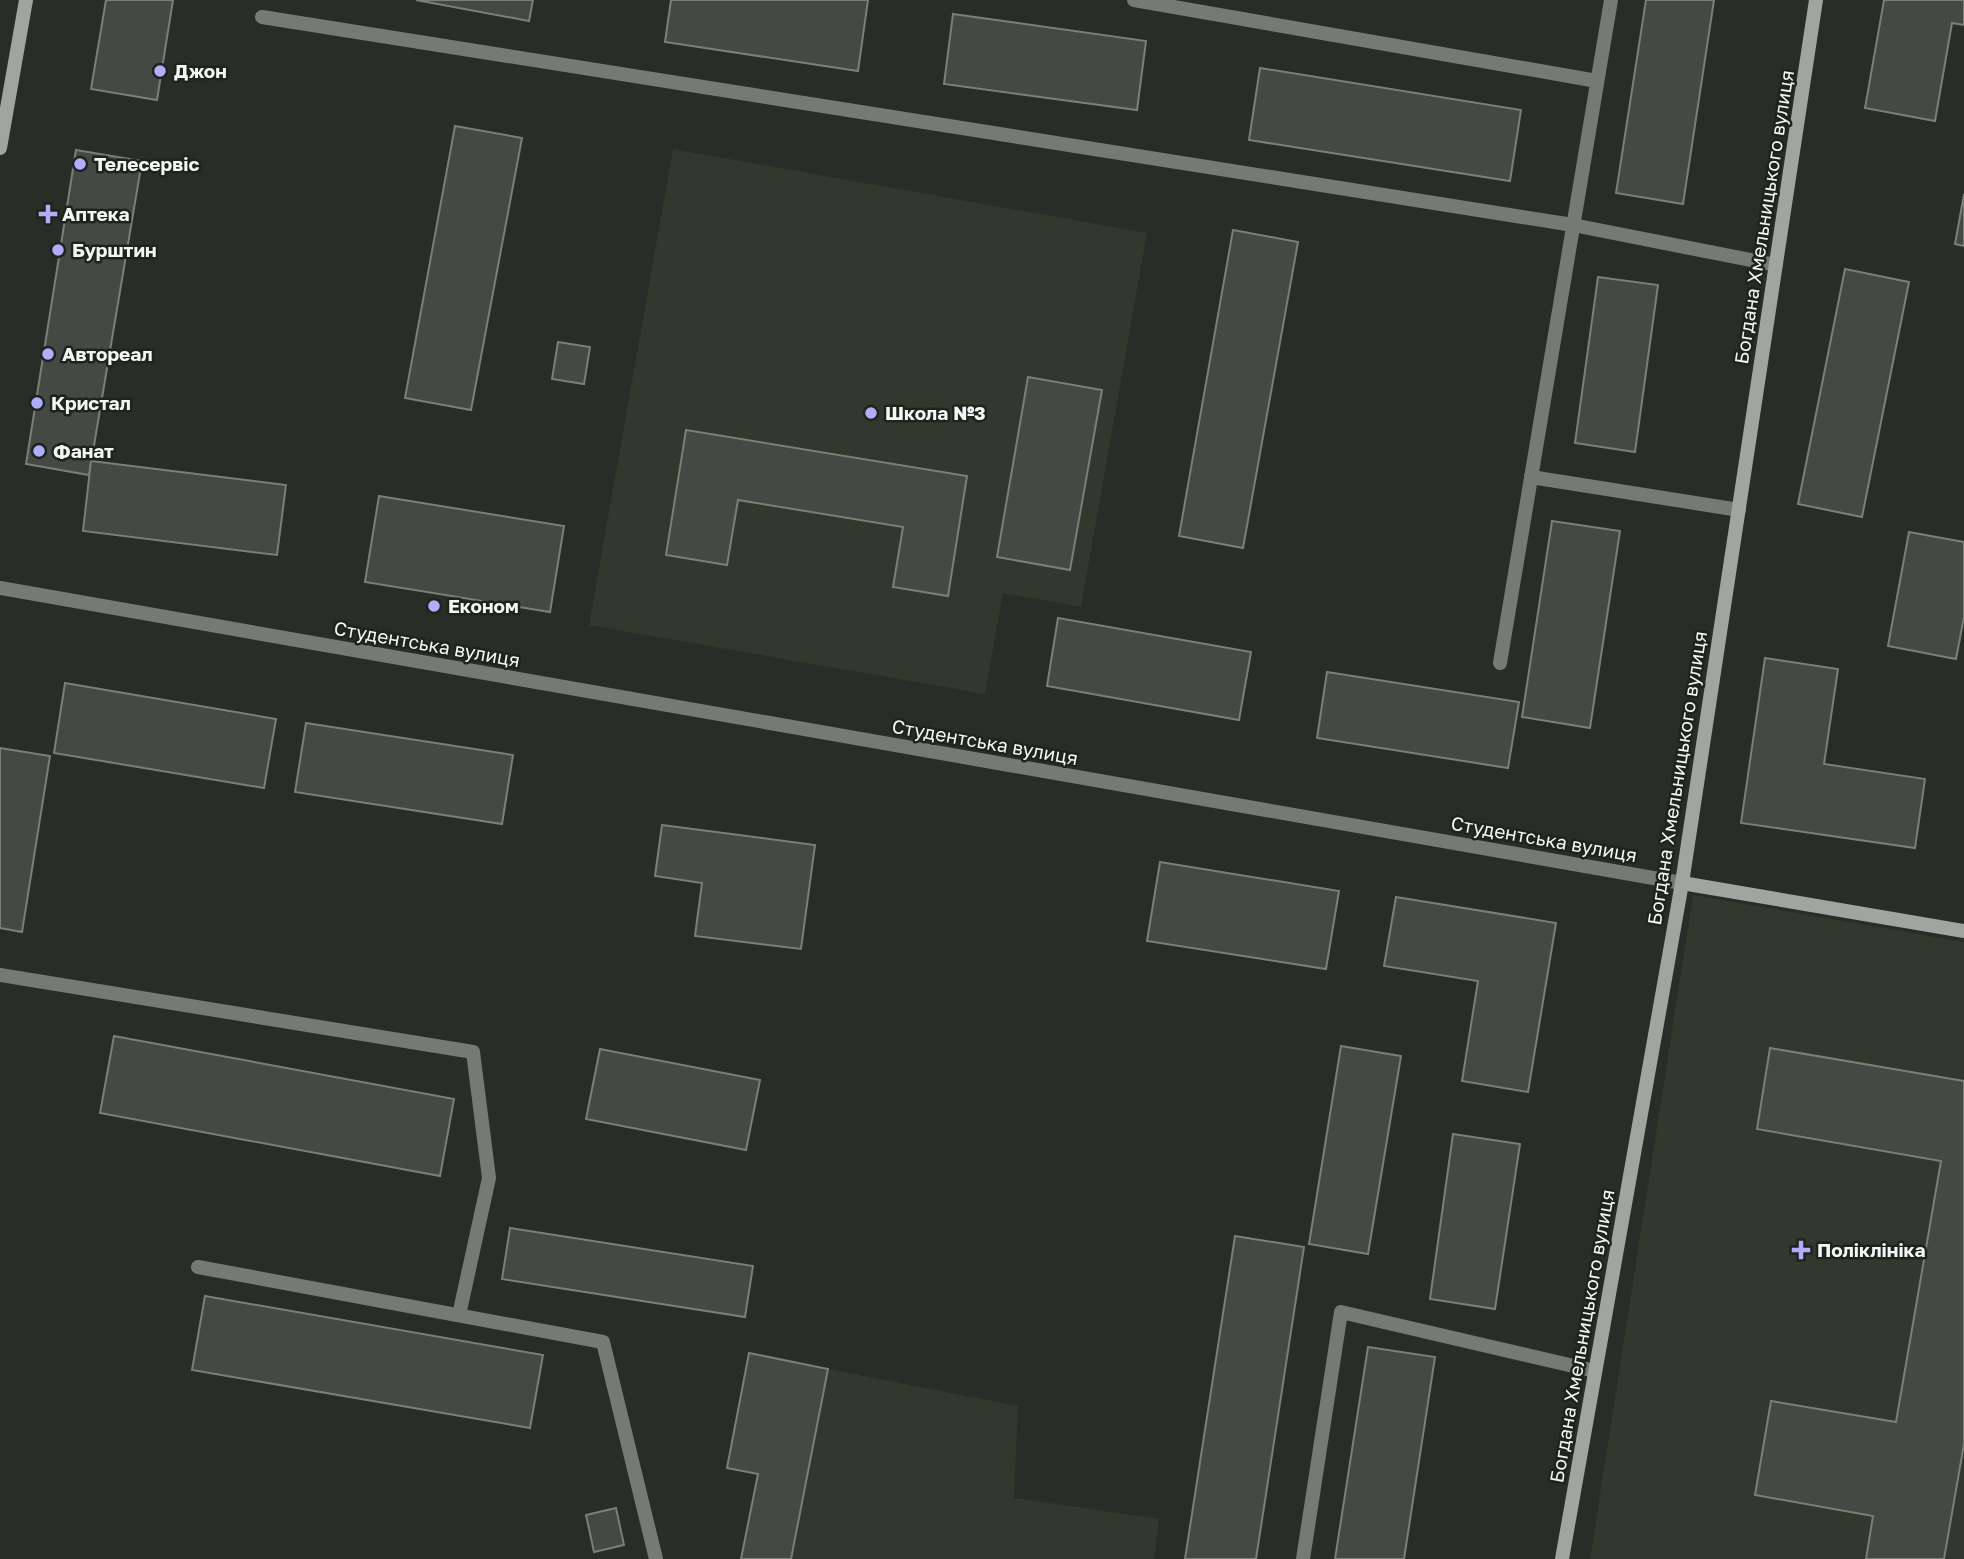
<svg xmlns="http://www.w3.org/2000/svg" width="1964" height="1559" viewBox="0 0 1964 1559" font-family="'Golos Text',sans-serif">
	<style>
		.built { fill: #31382d }
		.building { fill: #454943; stroke: #7a7f78; stroke-width: 2 }
		.lines { fill: none; stroke-linecap: round; stroke-linejoin: round }
		.lane { stroke: #777976; stroke-width: 14 }
		.street { stroke: #777976; stroke-width: 14 }
		.secondary { stroke: #a1a5a0; stroke-width: 14 }
		.poi-dot { fill: #b0aefa; stroke: #1f231d; stroke-width: 2.5 }
		.labels { text-anchor: middle; stroke-width: 5; stroke-linejoin: round; paint-order: stroke }
		.poi-label { font-size: 19px; font-weight: bold; fill: #f3f6f2; stroke: #1f231d; text-anchor: start }
		.street-label { font-size: 19px; fill: #f3f6f2; stroke: #1f231d }
	</style>
	<rect width="100%" height="100%" fill="#292d27"/>
	<g class="built">
		<polygon points="673,149 1147,233 1081,607 1003,593 985,694 589,625"/>
		<polygon points="1693,895 1964,942 1964,1559 1590,1559"/>
		<polygon points="828,1369 1018,1406 1014,1498 1159,1519 1154,1559 791,1559"/>
	</g>
	<g class="building">
		<polygon points="106,0 173,0 157,100 91,89"/>
		<polygon points="416,0 533,0 529,21"/>
		<polygon points="671,0 868,0 858,71 665,42"/>
		<polygon points="1646,0 1714,0 1683,204 1616,193"/>
		<polygon points="1884,0 1964,0 1964,25 1952,23 1935,121 1865,108"/>
		<polygon points="953,14 1146,41 1137,110 944,84"/>
		<polygon points="1260,68 1521,110 1510,181 1249,140"/>
		<polygon points="455,126 522,138 471,410 405,398"/>
		<polygon points="76,150 142,161 89,475 26,464"/>
		<polygon points="1964,194 1964,246 1955,244"/>
		<polygon points="1233,230 1298,242 1243,548 1179,536"/>
		<polygon points="1845,269 1909,282 1862,517 1798,504"/>
		<polygon points="1598,277 1658,285 1635,452 1575,443"/>
		<polygon points="558,342 590,347 584,384 552,379"/>
		<polygon points="1028,377 1102,390 1070,570 997,557"/>
		<polygon points="686,430 967,476 948,596 893,587 903,527 738,500 727,565 666,555"/>
		<polygon points="91,461 286,485 277,555 83,531"/>
		<polygon points="379,496 564,526 550,612 365,582"/>
		<polygon points="1552,521 1620,531 1590,728 1522,717"/>
		<polygon points="1909,532 1964,542 1964,617 1956,659 1888,646"/>
		<polygon points="1058,618 1251,652 1239,720 1047,686"/>
		<polygon points="1765,658 1838,669 1824,764 1925,779 1915,848 1741,823"/>
		<polygon points="1327,672 1519,702 1508,768 1317,738"/>
		<polygon points="65,683 276,719 264,788 54,753"/>
		<polygon points="306,723 513,755 502,824 295,792"/>
		<polygon points="0,748 50,756 22,932 0,928"/>
		<polygon points="662,825 815,845 801,949 695,936 702,883 655,876"/>
		<polygon points="1160,862 1339,891 1326,969 1147,941"/>
		<polygon points="1396,897 1556,923 1528,1092 1462,1081 1478,981 1384,966"/>
		<polygon points="114,1036 454,1099 440,1176 100,1113"/>
		<polygon points="1341,1046 1401,1056 1368,1254 1309,1244"/>
		<polygon points="1770,1048 1964,1081 1964,1444 1944,1559 1866,1559 1873,1516 1755,1495 1771,1401 1896,1422 1941,1161 1757,1129"/>
		<polygon points="600,1049 760,1080 746,1150 586,1119"/>
		<polygon points="1453,1134 1520,1144 1495,1309 1430,1299"/>
		<polygon points="510,1228 753,1266 745,1317 502,1279"/>
		<polygon points="1235,1236 1304,1247 1256,1559 1185,1559"/>
		<polygon points="205,1296 543,1355 530,1428 192,1370"/>
		<polygon points="1368,1347 1435,1357 1404,1559 1335,1559"/>
		<polygon points="749,1353 828,1369 791,1559 741,1559 758,1474 727,1468"/>
		<polygon points="616,1508 624,1545 594,1552 586,1515"/>
	</g>
	<g class="lines">
		<g class="lane">
			<polyline points="1134,0 1597,81"/>
			<polyline points="262,17 1573,225 1776,265"/>
			<polyline points="1531,477 1739,510"/>
			<polyline points="1500,663 1611,0"/>
			<polyline points="0,975 473,1052 489,1178 459,1315"/>
			<polyline points="198,1267 603,1342 656,1559"/>
			<polyline points="1303,1559 1341,1312 1595,1371"/>
		</g>
		<polyline class="street" points="0,588 1682,883"/>
		<g class="secondary">
			<polyline points="0,148 26,0"/>
			<polyline points="1682,883 1964,931"/>
			<polyline points="1562,1559 1682,883 1816,0"/>
		</g>
	</g>
	<g class="poi-dot">
		<circle cx="160" cy="71" r="7"/>
		<circle cx="80" cy="164" r="7"/>
		<path d="M44.5 203.5h7v7h7v7h-7v7h-7v-7h-7v-7h7z"/>
		<circle cx="58" cy="250" r="7"/>
		<circle cx="48" cy="354" r="7"/>
		<circle cx="37" cy="403" r="7"/>
		<circle cx="871" cy="413" r="7"/>
		<circle cx="39" cy="451" r="7"/>
		<circle cx="434" cy="606" r="7"/>
		<path d="M1797.5 1239.5h7v7h7v7h-7v7h-7v-7h-7v-7h7z"/>
	</g>
	<g class="labels">
		<g class="poi-label">
			<text x="174" y="78">Джон</text>
			<text x="94" y="171">Телесервіс</text>
			<text x="62" y="221">Аптека</text>
			<text x="72" y="257">Бурштин</text>
			<text x="62" y="361">Автореал</text>
			<text x="51" y="410">Кристал</text>
			<text x="885" y="420">Школа №3</text>
			<text x="53" y="458">Фанат</text>
			<text x="448" y="613">Економ</text>
			<text x="1817" y="1257">Поліклініка</text>
		</g>
		<g class="street-label">
			<text transform="translate(1764 217) rotate(-81)" y="7">Богдана Хмельницького вулиця</text>
			<text transform="translate(427 644) rotate(10)" y="7">Студентська вулиця</text>
			<text transform="translate(985 742) rotate(10)" y="7">Студентська вулиця</text>
			<text transform="translate(1677 778) rotate(-81)" y="7">Богдана Хмельницького вулиця</text>
			<text transform="translate(1544 839) rotate(10)" y="7">Студентська вулиця</text>
			<text transform="translate(1582 1336) rotate(-80)" y="7">Богдана Хмельницького вулиця</text>
		</g>
	</g>
</svg>
